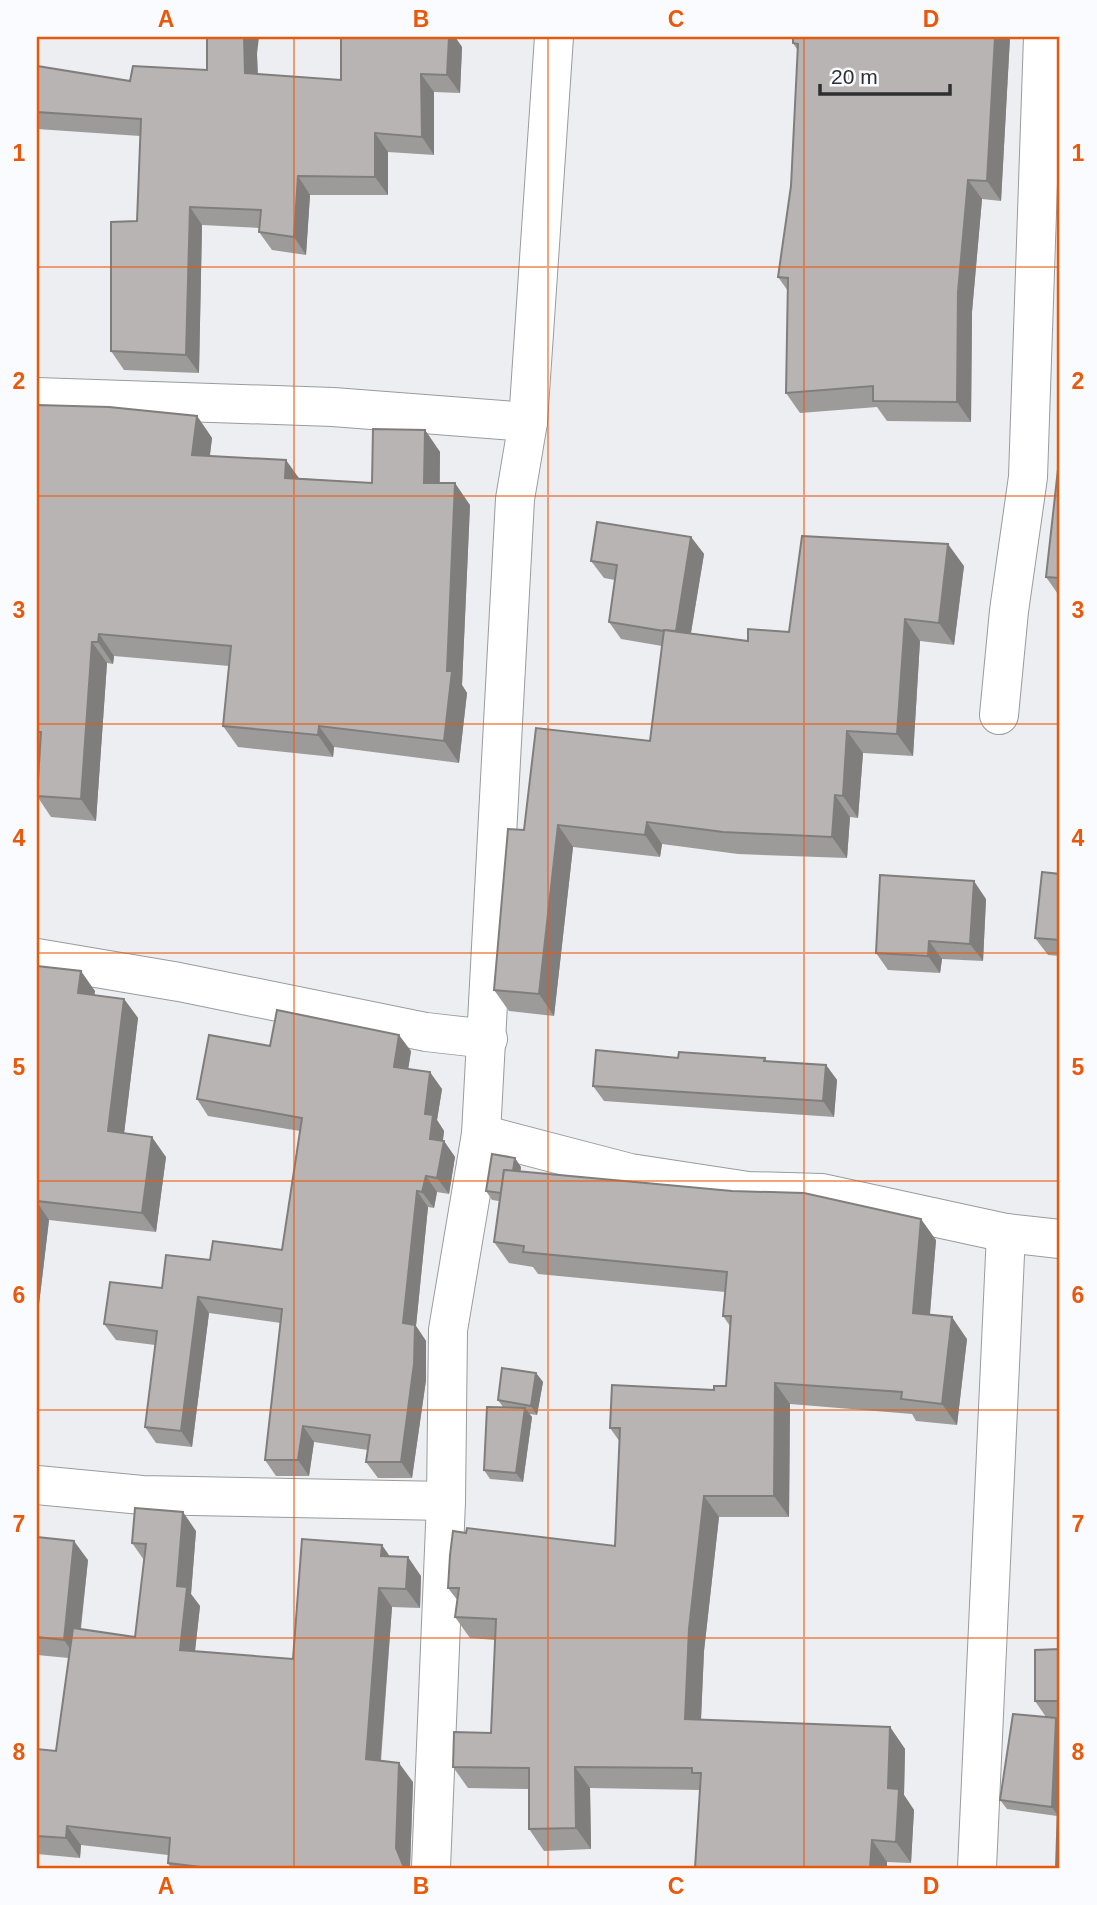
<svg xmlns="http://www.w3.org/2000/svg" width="1097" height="1905" viewBox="0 0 1097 1905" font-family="Arial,sans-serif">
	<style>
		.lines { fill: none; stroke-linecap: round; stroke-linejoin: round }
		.street-casing { stroke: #999b9d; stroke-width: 40 }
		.street { stroke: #fff; stroke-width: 38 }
		.wall { fill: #9d9b9a }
		.shaded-wall { fill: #807e7d }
		.building { fill: #b7b4b3; stroke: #807e7d; stroke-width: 2 }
		.grid { fill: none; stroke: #e8590c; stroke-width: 2; stroke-opacity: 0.55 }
		.neatline { fill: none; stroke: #e8590c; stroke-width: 2.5 }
		.grid-label { font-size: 23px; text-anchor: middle; font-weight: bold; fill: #e8590c }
	</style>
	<rect width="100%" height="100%" fill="#edeef1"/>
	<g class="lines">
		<g class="street-casing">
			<g id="street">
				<polyline points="37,397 333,407 528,422"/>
				<polyline points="999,715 1009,611 1028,477 1043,37"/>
				<polyline points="37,958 179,982 426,1032 488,1039"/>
				<polyline points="481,1134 630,1173 748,1191 822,1193 1006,1233 1060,1239"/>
				<polyline points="37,1485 142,1495 446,1501"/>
				<polyline points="431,1868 446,1501 448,1330 481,1134 515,499 528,422 554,37"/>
				<polyline points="977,1868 1006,1233"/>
			</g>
		</g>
		<use href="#street" class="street"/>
	</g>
	<g class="wall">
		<polygon points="341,37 455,37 462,47 460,93 434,92 434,155 388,152 388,195 310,195 306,255 272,250 259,232 259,228 202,225 199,373 124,370 111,351 137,221 140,136 37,129 37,66 130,81 207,70 257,54 258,74 341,80"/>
		<polygon points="1010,37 1001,201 982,199 972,312 971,422 887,421 877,407 800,413 786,393 788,291 778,277 791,186 798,51 793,43"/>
		<polygon points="37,405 197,416 212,438 210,456 299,478 372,483 425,430 440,452 440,483 470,505 462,685 467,693 459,763 334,747 333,757 238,747 223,726 229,666 114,656 113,664 107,663 96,821 51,817 37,796 40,752 37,751"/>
		<polygon points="1060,470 1060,597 1046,577"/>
		<polygon points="691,537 704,554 691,633 748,641 789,632 964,566 954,645 920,641 913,756 863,753 858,818 850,817 847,858 738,854 662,844 660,857 573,847 554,1016 509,1011 494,990 524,830 650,741 662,646 621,639 609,622 615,580 604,578 591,561"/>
		<polygon points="1060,874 1060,956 1048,955 1035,938"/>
		<polygon points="986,899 983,961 942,959 940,973 888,970 876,953"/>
		<polygon points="37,966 95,991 94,995 124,999 138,1018 124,1133 166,1157 156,1232 49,1220 37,1321"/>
		<polygon points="270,1046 411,1051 408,1069 442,1089 437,1120 444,1131 443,1140 455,1157 449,1194 437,1192 434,1208 428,1207 416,1326 426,1341 426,1380 412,1478 378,1478 366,1462 368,1450 314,1442 309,1476 276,1476 265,1460 281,1323 209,1313 192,1447 156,1443 145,1427 155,1345 116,1340 104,1324 162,1288 210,1260 282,1250 300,1131 208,1116 197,1099"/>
		<polygon points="678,1058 765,1058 767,1061 826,1065 837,1080 834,1117 604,1101 593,1086"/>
		<polygon points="521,1167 520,1172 936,1240 930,1315 967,1339 957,1425 916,1421 912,1414 790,1404 789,1517 719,1517 704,1651 701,1720 890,1727 905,1749 904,1795 914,1810 911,1863 887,1862 887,1868 695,1868 700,1790 590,1788 591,1849 544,1851 529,1829 529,1789 468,1788 453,1767 491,1733 495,1640 470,1638 455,1617 458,1601 448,1588 466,1533 615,1546 620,1442 610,1428 726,1386 730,1326 723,1316 725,1292 538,1274 533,1267 509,1263 494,1242 499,1201 492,1200 486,1191"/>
		<polygon points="536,1373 543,1382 537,1415 529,1414 532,1417 523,1482 490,1479 484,1470 503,1407 498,1400"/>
		<polygon points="196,1531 191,1594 200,1606 195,1651 293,1659 390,1556 421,1576 420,1608 392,1607 381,1761 413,1782 410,1868 171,1868 168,1863 168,1855 81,1845 80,1858 37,1854 37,1749 56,1751 69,1658 37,1655 37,1537 88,1560 81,1629 135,1637 144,1560 132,1543"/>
		<polygon points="1060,1649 1060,1722 1059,1722 1057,1816 1007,1809 1000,1800 1046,1717 1035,1701"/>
	</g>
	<g class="shaded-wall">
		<polygon points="244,37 259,37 257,54 258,92 245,73"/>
		<polygon points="449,37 455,37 462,47 460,93 447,75"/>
		<polygon points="995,37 1010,37 1001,201 987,181"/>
		<polygon points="421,74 434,92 434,155 422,137"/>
		<polygon points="375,133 388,152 388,195 375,177"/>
		<polygon points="298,176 310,195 306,255 294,237"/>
		<polygon points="968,180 982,199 972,312 971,422 957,402 958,292"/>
		<polygon points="190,207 202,225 199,373 186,355"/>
		<polygon points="197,416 212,438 207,476 192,455"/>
		<polygon points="425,430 440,452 439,504 424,483"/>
		<polygon points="286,460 301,481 285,478"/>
		<polygon points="455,483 470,505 462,685 467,693 459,763 444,741"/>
		<polygon points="691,537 704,554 688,650 676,633"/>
		<polygon points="948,544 964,566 954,645 939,623"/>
		<polygon points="905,619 920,641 913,756 897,734"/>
		<polygon points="99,634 114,656 113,664 98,642"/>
		<polygon points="92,642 107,663 96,821 81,799"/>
		<polygon points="319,726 334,747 333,757 318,735"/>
		<polygon points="847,731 863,753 858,818 843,796"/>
		<polygon points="835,795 850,817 847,858 832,837"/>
		<polygon points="647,822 662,844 660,857 645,835"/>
		<polygon points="558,825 573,847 554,1016 539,994"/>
		<polygon points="974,881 986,899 983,961 970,944"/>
		<polygon points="929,941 942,959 940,973 928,956"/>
		<polygon points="81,971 95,991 92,1013 78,993"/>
		<polygon points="124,999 138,1018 122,1151 108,1131"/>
		<polygon points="399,1035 411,1051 406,1083 394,1067"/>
		<polygon points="826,1065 837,1080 834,1117 823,1101"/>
		<polygon points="430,1072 442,1089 437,1120 444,1131 441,1155 430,1139 425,1114"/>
		<polygon points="152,1137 166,1157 156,1232 142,1213"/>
		<polygon points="444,1141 455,1157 449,1194 437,1178"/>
		<polygon points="515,1158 521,1167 516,1204 510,1194"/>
		<polygon points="426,1176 437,1192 434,1208 422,1192"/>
		<polygon points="417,1191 428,1207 416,1326 426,1341 426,1380 412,1478 401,1462 403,1323"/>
		<polygon points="37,1202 49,1220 37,1321"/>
		<polygon points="921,1219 936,1240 928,1335 913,1313"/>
		<polygon points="198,1297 209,1313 192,1447 181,1431"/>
		<polygon points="952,1317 967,1339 957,1425 942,1404"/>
		<polygon points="536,1373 543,1382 537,1415 531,1406"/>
		<polygon points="775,1383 790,1404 789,1517 774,1496"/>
		<polygon points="525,1408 532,1417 523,1482 516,1473"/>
		<polygon points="303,1426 314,1442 309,1476 298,1460"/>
		<polygon points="704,1496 719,1517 704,1651 700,1741 685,1719 689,1629"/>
		<polygon points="183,1512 196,1531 191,1594 200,1606 193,1669 180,1650 177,1586"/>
		<polygon points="74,1541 88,1560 77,1659 64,1640"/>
		<polygon points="382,1545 395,1564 381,1556"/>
		<polygon points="408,1557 421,1576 420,1608 406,1589"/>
		<polygon points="379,1588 392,1607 379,1778 366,1759"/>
		<polygon points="1056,1718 1060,1724 1060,1780 1058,1816 1052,1807"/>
		<polygon points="890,1727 905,1749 904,1795 914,1810 911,1863 896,1842 888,1788"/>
		<polygon points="399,1763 413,1782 410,1868 403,1868 396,1848"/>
		<polygon points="575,1767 590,1788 591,1849 576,1828"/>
		<polygon points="67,1826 81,1845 80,1858 66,1838"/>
		<polygon points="872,1840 887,1862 887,1868 870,1868"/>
	</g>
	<g class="building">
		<polygon points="207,37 244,37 245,73 341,80 341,37 449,37 447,75 421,74 422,137 375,133 375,177 298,176 294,237 259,232 261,210 190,207 186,355 111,351 111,222 137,221 141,119 37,112 37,66 130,81 133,66 207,70"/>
		<polygon points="793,37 995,37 987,181 968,180 958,292 957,402 873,401 873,386 786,393 788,278 778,277 791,186 798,44 793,43"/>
		<polygon points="37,405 109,407 197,416 192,455 286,460 285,478 372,483 373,429 425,430 424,483 455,483 447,671 452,671 444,741 319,726 318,735 223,726 231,646 99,634 98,642 92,642 81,799 37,796 41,732 37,732"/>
		<polygon points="1058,469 1060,470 1060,578 1046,577"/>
		<polygon points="597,522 691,537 676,631 664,630 664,631 609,622 617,565 591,561"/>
		<polygon points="802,536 948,544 939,623 905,619 897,734 847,731 843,796 835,795 832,837 723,832 647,822 645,835 558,825 539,994 494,990 508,829 524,830 536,728 650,741 664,630 748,641 748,629 789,632"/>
		<polygon points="1042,872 1060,874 1060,940 1035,938"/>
		<polygon points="880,875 974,881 970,944 929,941 928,956 876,953"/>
		<polygon points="37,966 81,971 78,993 124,999 108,1131 152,1137 142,1213 37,1201"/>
		<polygon points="277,1010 399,1035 394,1067 430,1072 425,1114 433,1115 430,1139 444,1141 437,1178 426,1176 422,1192 417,1191 403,1323 415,1325 414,1364 401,1462 366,1462 370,1435 303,1426 298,1460 265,1460 282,1309 198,1297 181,1431 145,1427 157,1331 104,1324 110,1282 162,1288 166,1255 210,1260 213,1241 282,1250 302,1118 197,1099 209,1035 270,1046"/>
		<polygon points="596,1050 678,1058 679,1052 765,1058 764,1061 826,1065 823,1101 593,1086"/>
		<polygon points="492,1154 515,1158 513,1171 504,1170 501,1193 486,1191"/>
		<polygon points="504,1170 732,1191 804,1193 921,1219 913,1313 952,1317 942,1404 901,1399 902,1392 775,1383 774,1496 704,1496 689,1629 685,1719 890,1727 888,1788 899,1789 896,1842 872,1840 870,1868 695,1868 701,1773 692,1773 692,1768 575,1767 576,1828 529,1829 529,1768 453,1767 454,1732 491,1733 496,1619 455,1617 459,1588 448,1588 450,1555 453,1531 466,1533 467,1528 615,1546 620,1428 610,1428 612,1385 714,1390 714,1386 726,1386 731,1316 723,1316 727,1272 523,1252 524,1246 494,1242"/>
		<polygon points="502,1368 536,1373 531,1406 498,1400"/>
		<polygon points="487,1407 525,1408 516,1473 484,1470"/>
		<polygon points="135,1508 183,1512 177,1586 187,1587 180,1650 293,1659 302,1539 382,1545 381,1556 408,1557 406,1589 379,1588 366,1759 399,1763 396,1848 403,1865 403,1868 209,1868 168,1863 170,1838 67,1826 66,1838 37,1836 37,1749 56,1751 73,1628 135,1637 146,1544 132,1543"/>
		<polygon points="37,1537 74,1541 64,1640 37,1637"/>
		<polygon points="1060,1649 1060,1701 1035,1701 1035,1650"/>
		<polygon points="1013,1714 1056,1718 1052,1807 1000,1800"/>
		<polygon points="1059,1773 1060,1773 1060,1868 1056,1868"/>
	</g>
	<path class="grid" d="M294,37V1868M548,37V1868M804,37V1868M37,267H1060M37,496H1060M37,724H1060M37,953H1060M37,1181H1060M37,1410H1060M37,1638H1060"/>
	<rect width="1097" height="1905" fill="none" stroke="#fafbfe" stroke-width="77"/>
	<path d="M820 84v10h130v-10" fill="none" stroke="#2e2f30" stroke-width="3.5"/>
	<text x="831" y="84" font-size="21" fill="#2e2f30" stroke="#fafbfe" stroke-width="5" paint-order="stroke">20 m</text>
	<rect x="38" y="38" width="1020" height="1829" class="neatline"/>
	<g class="grid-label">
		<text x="166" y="27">A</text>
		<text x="421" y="27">B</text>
		<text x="676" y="27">C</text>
		<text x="931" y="27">D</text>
		<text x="19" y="161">1</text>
		<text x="1078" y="161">1</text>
		<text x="19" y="389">2</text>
		<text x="1078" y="389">2</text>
		<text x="19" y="618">3</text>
		<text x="1078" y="618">3</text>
		<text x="19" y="846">4</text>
		<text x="1078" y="846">4</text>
		<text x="19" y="1075">5</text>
		<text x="1078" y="1075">5</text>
		<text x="19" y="1303">6</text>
		<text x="1078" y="1303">6</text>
		<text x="19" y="1532">7</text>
		<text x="1078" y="1532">7</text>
		<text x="19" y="1760">8</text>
		<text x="1078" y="1760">8</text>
		<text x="166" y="1894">A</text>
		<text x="421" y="1894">B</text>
		<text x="676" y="1894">C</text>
		<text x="931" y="1894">D</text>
	</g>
</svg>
